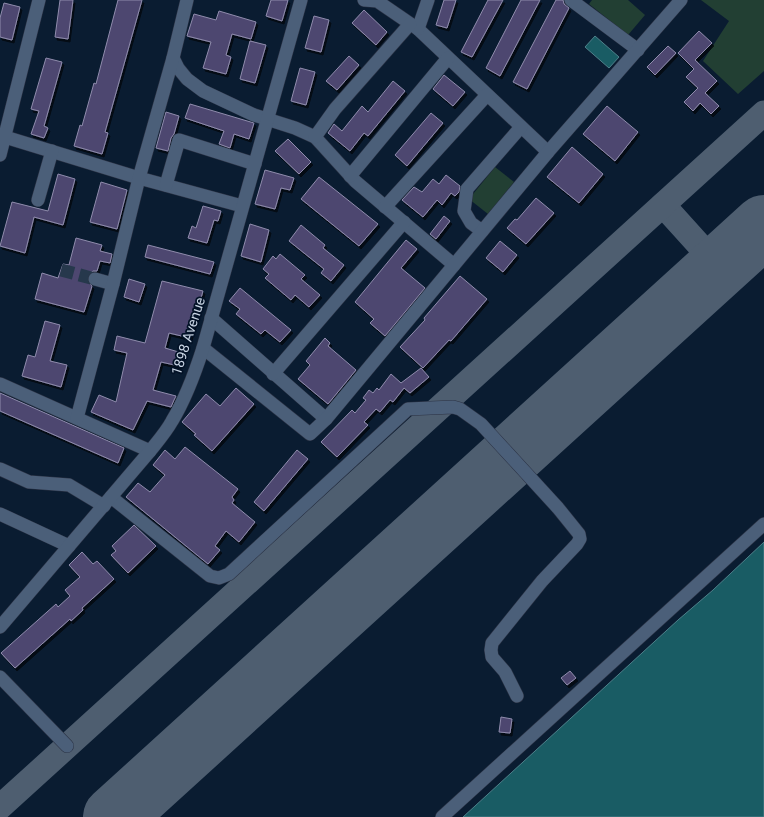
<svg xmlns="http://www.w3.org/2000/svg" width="764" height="817" viewBox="0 0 764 817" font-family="Roboto,sans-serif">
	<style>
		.green { fill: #223f33 }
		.water { fill: #195c64; stroke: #4e808a }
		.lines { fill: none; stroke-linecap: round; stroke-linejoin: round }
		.taxiway { stroke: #4e5e70; stroke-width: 25 }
		.runway { stroke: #4e5e70; stroke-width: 62 }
		.building { fill: #4d476f; stroke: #908cad; filter: url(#shadow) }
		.minor-tunnel { stroke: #26384c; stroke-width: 13; stroke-dasharray: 13 6; stroke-linecap: butt }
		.minor-casing { stroke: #2c3345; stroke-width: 14 }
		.minor { stroke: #4b5f79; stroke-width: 13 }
		.labels { text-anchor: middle; stroke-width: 3.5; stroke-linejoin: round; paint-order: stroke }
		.street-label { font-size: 14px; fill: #c8d4e3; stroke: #031227 }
	</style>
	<defs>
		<filter id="shadow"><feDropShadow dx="2" dy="3" stdDeviation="0" flood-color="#0009"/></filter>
	</defs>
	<rect width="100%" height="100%" fill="#0a1c31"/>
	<g class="green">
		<polygon points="592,0 628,0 645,15 628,35 589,4"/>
		<polygon points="701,0 764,0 764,71 738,94 703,61 729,21"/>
		<polygon points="495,167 514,182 488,214 469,199"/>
	</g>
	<g class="water">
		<polygon points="595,36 619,57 609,68 585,47"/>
		<polygon points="764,542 764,817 463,817 678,620 713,590"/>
	</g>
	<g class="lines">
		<g class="taxiway">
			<polyline points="663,205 719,267"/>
			<polyline points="0,807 764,113"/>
		</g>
		<polyline class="runway" points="114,817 764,226"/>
	</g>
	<g class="building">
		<polygon points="60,0 73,0 68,39 55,37"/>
		<polygon points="118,0 142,0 105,132 108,133 102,154 74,146 80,125 82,126 94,83 96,84"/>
		<polygon points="271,0 288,0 282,21 266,16"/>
		<polygon points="444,0 456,0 447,28 436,25"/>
		<polygon points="488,0 503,0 472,57 461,52"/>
		<polygon points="521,0 540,0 500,76 486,68"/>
		<polygon points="556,0 563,0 564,4 569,8 527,89 513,82"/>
		<polygon points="4,3 20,7 12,40 0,37 0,18"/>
		<polygon points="364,10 387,32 376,45 352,23"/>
		<polygon points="219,11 256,22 251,39 232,34 226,55 231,57 226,74 203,68 211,42 187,36 194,14 216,20"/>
		<polygon points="314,16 329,20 321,52 305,48"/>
		<polygon points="699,31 712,43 695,60 717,81 705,93 719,106 711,114 700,103 693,111 684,102 698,88 686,77 694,69 678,53"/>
		<polygon points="250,41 266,45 255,83 240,79"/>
		<polygon points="668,46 676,53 655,75 647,67"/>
		<polygon points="349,56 359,65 337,90 326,81"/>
		<polygon points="46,58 62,62 44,126 48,128 44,138 31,134 39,111 31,109"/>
		<polygon points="300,68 315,72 306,105 291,101"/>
		<polygon points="444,75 465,92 453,106 433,89"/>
		<polygon points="393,81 405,91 368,136 364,133 350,151 328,133 334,124 342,131 362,106 368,112"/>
		<polygon points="190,104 254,123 249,139 234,134 230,148 219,144 224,131 185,118"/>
		<polygon points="607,106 638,132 615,161 583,134"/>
		<polygon points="166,112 179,116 174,134 171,138 168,151 156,148"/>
		<polygon points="431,113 443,123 407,166 395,155"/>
		<polygon points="288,139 311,162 299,174 275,151"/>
		<polygon points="572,147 603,174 579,203 547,177"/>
		<polygon points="265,170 294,178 290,190 281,188 275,209 255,204"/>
		<polygon points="58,174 75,179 63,225 34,217 25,253 0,246 12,202 48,211"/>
		<polygon points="446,175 460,186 459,192 455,196 451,193 442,205 437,200 423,217 402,200 414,187 422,192 433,179 439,184"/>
		<polygon points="319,177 378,224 359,246 301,199"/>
		<polygon points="101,182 127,190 117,229 90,222"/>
		<polygon points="536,198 554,213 526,244 507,228 515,219 517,220"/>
		<polygon points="203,206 221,211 218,221 214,220 207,243 188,238 192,226 196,228"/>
		<polygon points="444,216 450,221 436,239 430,234"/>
		<polygon points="250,224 269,230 261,262 241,256"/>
		<polygon points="301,225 325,245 323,248 344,265 331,281 321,273 324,269 289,241"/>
		<polygon points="76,238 102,245 100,251 112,254 110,263 100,261 97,271 93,271 87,276 87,281 92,286 84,312 35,299 42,273 58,278 63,264 69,265"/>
		<polygon points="406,240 417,249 401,268 425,288 385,336 370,323 374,319 355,302"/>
		<polygon points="500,241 517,255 503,272 486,258"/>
		<polygon points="148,245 214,262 210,274 145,257"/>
		<polygon points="280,254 305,275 301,279 320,295 309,307 295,295 291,300 265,278 269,274 263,269 273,256 276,259"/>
		<polygon points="460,276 487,299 451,341 449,340 423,368 400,347 425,320 424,318"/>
		<polygon points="129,279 145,284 139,302 124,297"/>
		<polygon points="162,281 203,291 190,338 169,333 165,348 182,353 179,366 161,362 153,390 176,396 174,400 171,407 147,401 133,430 91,412 99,395 116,402 127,353 114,350 117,336 145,343"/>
		<polygon points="240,288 291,330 280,342 265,330 261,334 236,314 240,309 229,301"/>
		<polygon points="45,321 60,325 50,361 67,365 61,387 22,376 28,355 35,357"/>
		<polygon points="325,338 330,343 328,346 356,370 328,404 298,379 310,365 306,361"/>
		<polygon points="421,368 429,377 410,393 404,388 393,402 390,400 380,412 376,409 364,422 368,425 337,457 321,442 352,410 355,413 366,400 363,398 369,390 373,393 377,388 379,390 391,374 401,383"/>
		<polygon points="236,388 254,404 212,451 194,435 196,434 182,422 206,394 220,406"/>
		<polygon points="0,393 124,448 118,463 0,411"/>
		<polygon points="185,447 238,489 232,497 234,500 232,503 255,522 239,542 226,531 215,546 220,550 208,564 126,497 138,483 150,492 165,475 153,465 165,450 175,459"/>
		<polygon points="297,450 308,459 264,511 254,502"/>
		<polygon points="134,525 156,546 128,573 111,555 116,551 112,546"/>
		<polygon points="82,552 93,564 97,561 114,579 82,608 83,610 71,621 70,619 15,668 1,653 56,604 58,607 70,596 65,590 80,577 69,565"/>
		<polygon points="570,671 576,678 567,685 561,678"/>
		<polygon points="501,717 512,719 510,733 499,732"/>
	</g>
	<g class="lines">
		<polyline class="minor-tunnel" points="61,270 95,279"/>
		<g class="minor-casing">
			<g id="minor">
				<polyline points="364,0 377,1 418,29 548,152"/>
				<polyline points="571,0 638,50"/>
				<polyline points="418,29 428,0"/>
				<polyline points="173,58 178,68 187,79 203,91 254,115 295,128 315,137 355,181 454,265"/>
				<polyline points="5,137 139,178 242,206"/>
				<polyline points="315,137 335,109 410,24"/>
				<polyline points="0,155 39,0"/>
				<polyline points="350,176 448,58"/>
				<polyline points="166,185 179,140 255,164"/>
				<polyline points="38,200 52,151"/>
				<polyline points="385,207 487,95"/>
				<polyline points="482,231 471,223 464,211 467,189 521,127"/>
				<polyline points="95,279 113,284"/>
				<polyline points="211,318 326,419"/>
				<polyline points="203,348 310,434 326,419 548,152 681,0"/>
				<polyline points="273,374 404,222"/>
				<polyline points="0,384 150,451"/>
				<polyline points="77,418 113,284 139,178 173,58 187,0"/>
				<polyline points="0,469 29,482 69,485 104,506"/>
				<polyline points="111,497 210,576 219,578 229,574 408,409 453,407 460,409 481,424 558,508 579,534 580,539 577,544 542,581 492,643 491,650 492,657 505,672 517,696"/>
				<polyline points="0,514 69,546"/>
				<path d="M0,627L150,451C158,441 166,432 172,421C186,398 195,373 203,348L301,0"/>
				<polyline points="0,677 67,746"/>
				<polyline points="442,817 764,524"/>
			</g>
		</g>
		<use href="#minor" class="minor"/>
	</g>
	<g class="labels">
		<g class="street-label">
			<text transform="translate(188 336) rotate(-72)" y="5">1898 Avenue</text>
		</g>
	</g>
</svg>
